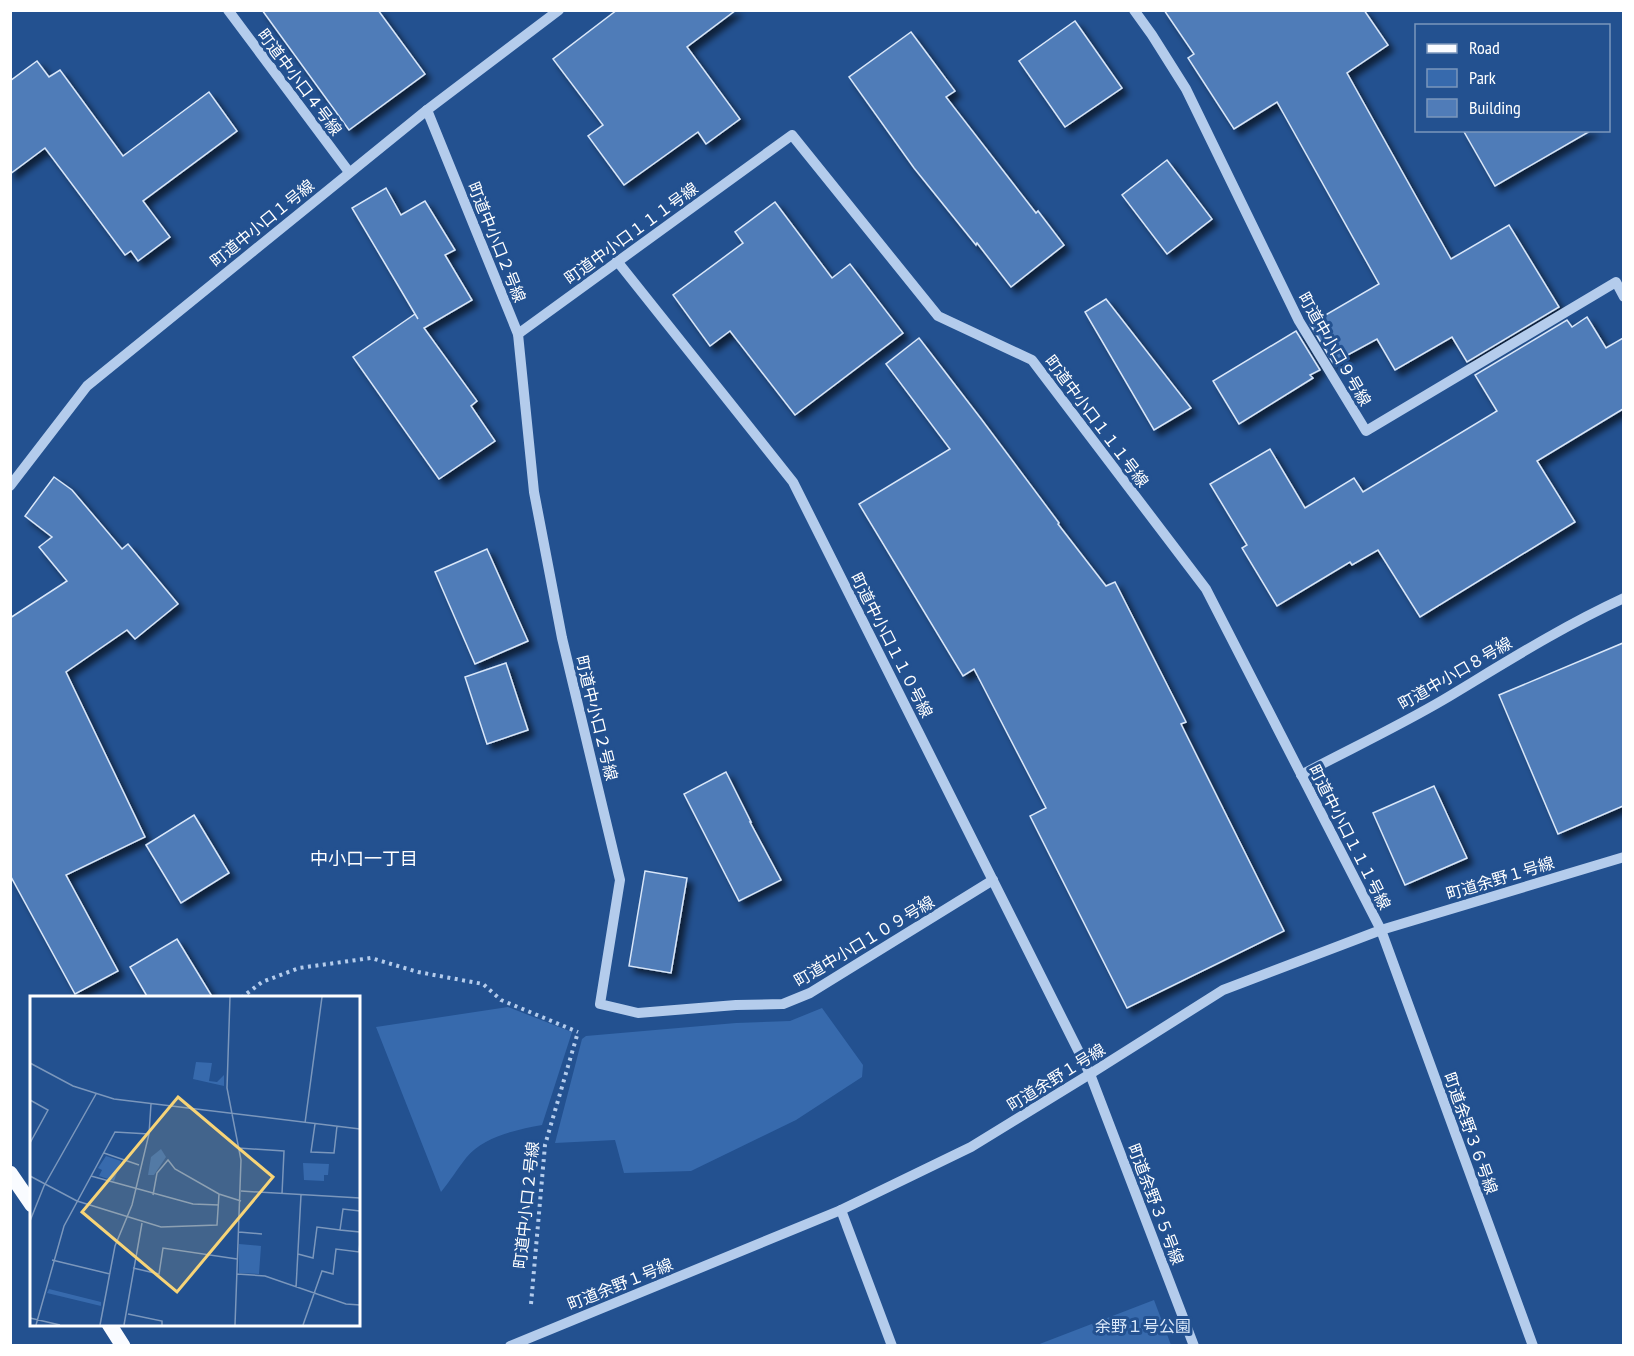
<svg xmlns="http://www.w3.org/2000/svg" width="1634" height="1356" viewBox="0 0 1634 1356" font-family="'PT Sans Narrow','Noto Sans JP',sans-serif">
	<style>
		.green { fill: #376aad }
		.building { fill: #507cb8; stroke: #d9e7f9; stroke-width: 1.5; filter: url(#shadow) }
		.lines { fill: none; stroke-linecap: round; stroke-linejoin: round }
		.path { stroke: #b4ccec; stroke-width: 4; stroke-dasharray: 3 4.5; stroke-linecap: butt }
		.minor { stroke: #b4ccec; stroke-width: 10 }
		.major { stroke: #f9fbff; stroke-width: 15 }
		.labels { text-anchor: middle; stroke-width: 6; stroke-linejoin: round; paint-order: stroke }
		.street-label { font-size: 16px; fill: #fff; stroke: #235190 }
		.park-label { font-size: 16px; fill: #d9e7f9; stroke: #235190 }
		.neighbourhood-label { font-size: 18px; fill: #fff; stroke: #235190 }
		.inset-road { fill: none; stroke: #7b97bc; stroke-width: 1.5 }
		.view { fill: #f7d477; fill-opacity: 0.15; stroke: #f7d477; stroke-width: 3 }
		.inset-edge { fill: none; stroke: #fff; stroke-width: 3 }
	</style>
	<defs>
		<filter id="shadow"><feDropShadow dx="5.5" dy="5.5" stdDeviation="3" flood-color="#0009"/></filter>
	</defs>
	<rect width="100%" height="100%" fill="#235190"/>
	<g class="green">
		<path d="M508,1007L572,1032L542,1125C516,1130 484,1136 466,1158C458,1168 450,1181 441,1192L376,1027Z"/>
		<polygon points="822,1008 863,1065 862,1077 796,1120 691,1171 624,1173 615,1140 555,1143 582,1039 586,1036 736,1023 790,1021"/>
		<polygon points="1154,1300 1171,1345 1037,1345"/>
	</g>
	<g class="building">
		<polygon points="262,10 378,10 425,74 349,130"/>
		<polygon points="617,10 736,10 687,47 740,119 706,144 698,132 624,185 588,136 603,125 553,59"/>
		<polygon points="1164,10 1364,10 1388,45 1347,73 1451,259 1509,225 1559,307 1467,362 1452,337 1395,370 1377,339 1333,363 1310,324 1379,284 1277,102 1234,129 1188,58 1194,54"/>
		<polygon points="1075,21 1122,88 1065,127 1019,61"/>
		<polygon points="911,32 955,91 946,97 1036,213 1038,211 1064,245 1011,287 977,243 976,245 914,168 849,77"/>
		<polygon points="37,61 49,77 60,70 123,156 209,92 237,131 143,201 170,237 138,261 131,251 125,255 45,148 10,174 10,81"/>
		<polygon points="1463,130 1592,130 1495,186"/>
		<polygon points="1167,160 1212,219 1167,254 1122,195"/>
		<polygon points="386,188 401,215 425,201 455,250 445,255 472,300 424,328 477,401 471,406 495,441 439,479 353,357 415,314 418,319 352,208"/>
		<polygon points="775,202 832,278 850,264 903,333 795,415 730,331 710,346 673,295 743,243 735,232"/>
		<polygon points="1106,299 1191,408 1154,430 1085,312"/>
		<polygon points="1587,317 1606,348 1623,338 1623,409 1537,461 1575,522 1420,617 1378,550 1352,565 1350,562 1277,606 1242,548 1247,545 1210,484 1270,449 1305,508 1354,478 1363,492 1497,411 1475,375 1567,320 1572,327"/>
		<polygon points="1296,331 1320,370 1310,375 1313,378 1239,424 1213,381"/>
		<polygon points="919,338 982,420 1059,523 1058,524 1106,586 1115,582 1186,722 1181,724 1284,931 1127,1008 1030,816 1046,808 974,669 963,676 859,504 950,449 886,364"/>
		<polygon points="54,477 72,490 122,549 128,544 178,604 135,639 127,630 66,672 145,837 66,875 118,971 75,994 10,875 10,618 67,581 39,547 52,537 25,516"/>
		<polygon points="487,549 528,641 475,664 435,572"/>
		<polygon points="1623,643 1623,806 1558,834 1499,695"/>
		<polygon points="506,663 528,730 487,744 465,677"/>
		<polygon points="726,772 751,822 750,822 781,880 739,901 684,794"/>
		<polygon points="1434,786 1467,858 1405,885 1373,813"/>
		<polygon points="194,815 229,873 181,903 146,845"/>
		<polygon points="645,871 687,878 671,973 629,966"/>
		<polygon points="177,939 213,998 148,998 130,967"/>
	</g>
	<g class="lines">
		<g class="path">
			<polyline points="241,998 262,982 299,968 371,958 418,972 483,984 501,1000 578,1032"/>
			<polyline points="531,1304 545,1145 578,1032"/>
		</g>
		<g class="minor">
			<polyline points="228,10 349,172"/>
			<polyline points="1134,10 1152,35 1186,89 1299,321 1366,431 1616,282 1624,297"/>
			<polyline points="427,110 518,334 534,492 562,638 620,880 600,1004 638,1013 736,1005 783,1004 810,993 993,880"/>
			<polyline points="617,261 793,482 1090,1074 1194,1346"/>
			<polyline points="518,334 792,135 938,316 1032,360 1206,589 1381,930 1533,1346"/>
			<polyline points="10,486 87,386 427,110 559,10"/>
			<path d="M1301,775C1348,750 1397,727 1443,700C1503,664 1561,627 1624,598"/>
			<polyline points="841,1210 892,1346"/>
			<polyline points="510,1346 841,1210 971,1147 1090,1074 1223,990 1381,930 1624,857"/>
		</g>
		<g class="major">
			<polyline points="10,1173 32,1205"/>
			<polyline points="109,1324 123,1346"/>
		</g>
	</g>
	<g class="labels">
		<g class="street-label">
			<text transform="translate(300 82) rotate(53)" y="6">町道中小口４号線</text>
			<text transform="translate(262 223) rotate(-39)" y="6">町道中小口１号線</text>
			<text transform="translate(631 233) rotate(-36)" y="6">町道中小口１１１号線</text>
			<text transform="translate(497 242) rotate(68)" y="6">町道中小口２号線</text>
			<text transform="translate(1335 349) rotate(60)" y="6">町道中小口９号線</text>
			<text transform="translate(1097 421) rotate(53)" y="6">町道中小口１１１号線</text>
			<text transform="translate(892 645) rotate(63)" y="6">町道中小口１１０号線</text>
			<text transform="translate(1455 673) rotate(-30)" y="6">町道中小口８号線</text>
			<text transform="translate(597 718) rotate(76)" y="6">町道中小口２号線</text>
			<text transform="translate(1350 837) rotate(63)" y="6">町道中小口１１１号線</text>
			<text transform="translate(1500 878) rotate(-17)" y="6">町道余野１号線</text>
			<text transform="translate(864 941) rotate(-31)" y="6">町道中小口１０９号線</text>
			<text transform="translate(1056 1077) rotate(-32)" y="6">町道余野１号線</text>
			<text transform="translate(1471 1133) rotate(70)" y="6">町道余野３６号線</text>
			<text transform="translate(1156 1204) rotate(69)" y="6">町道余野３５号線</text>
			<text transform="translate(526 1205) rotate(-84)" y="6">町道中小口２号線</text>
			<text transform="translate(620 1284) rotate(-22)" y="6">町道余野１号線</text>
		</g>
		<g class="park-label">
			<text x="1143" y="1332">余野１号公園</text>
		</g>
		<g class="neighbourhood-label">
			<text x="364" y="865">中小口一丁目</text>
		</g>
	</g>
	<g transform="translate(30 996)">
		<rect width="330" height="330" fill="#235190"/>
		<path d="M166,66L182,67L179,85L187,86L194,79V90L163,83ZM131,153L136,161L124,179H118L121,161ZM76,160L91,165L84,185L69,180L72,174L68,172ZM273,167L299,168L298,179H294V185L274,184ZM209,248L231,250L229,278L209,277ZM19,293L71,306V310L17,297Z" fill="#376aad"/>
		<path class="inset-road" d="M200,1L197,92L211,164L205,329M0,67L43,90L84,103L330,133M0,104L18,114L0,147M275,127L292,1M285,128L281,156L304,157L307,130M208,152L254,155L252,198M74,157L109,169M0,180L47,205L131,231L187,229L189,198M61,180L163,208L189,209M211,195L330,202M123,199L127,177L138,164L145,173L189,198L211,205M330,215L313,213L310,234L330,236M0,225L14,190L66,98M209,236L232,238M268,258L283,262L287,231L310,234M22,264L80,278M103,272L129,278L133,252L207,263M207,278L235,280L316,308L330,309M266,292L271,199M98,318L132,325V329M0,322L30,329M6,329L34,230L85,136L119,138M70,329L85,250L102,209L119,138L121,108M94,329L112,227M273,329L292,275L303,278L306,253L329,256L330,246"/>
		<path class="view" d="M148,101L243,181L147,296L52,216Z"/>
		<rect width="330" height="330" class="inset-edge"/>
	</g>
	<rect width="1634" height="1356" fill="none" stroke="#ffffff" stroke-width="24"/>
	<rect x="1415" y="24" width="195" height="108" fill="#235190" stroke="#7b97bc" stroke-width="1.5"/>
	<rect x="1427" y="44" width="30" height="9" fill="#f9fbff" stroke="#7b97bc" stroke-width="1.5"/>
	<text x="1469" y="54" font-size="18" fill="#ffffff">Road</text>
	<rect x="1427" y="69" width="30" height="18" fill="#376aad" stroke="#7b97bc" stroke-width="1.5"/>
	<text x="1469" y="84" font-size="18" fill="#ffffff">Park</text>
	<rect x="1427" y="99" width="30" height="18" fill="#507cb8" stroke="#7b97bc" stroke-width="1.5"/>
	<text x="1469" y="114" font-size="18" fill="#ffffff">Building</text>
</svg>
